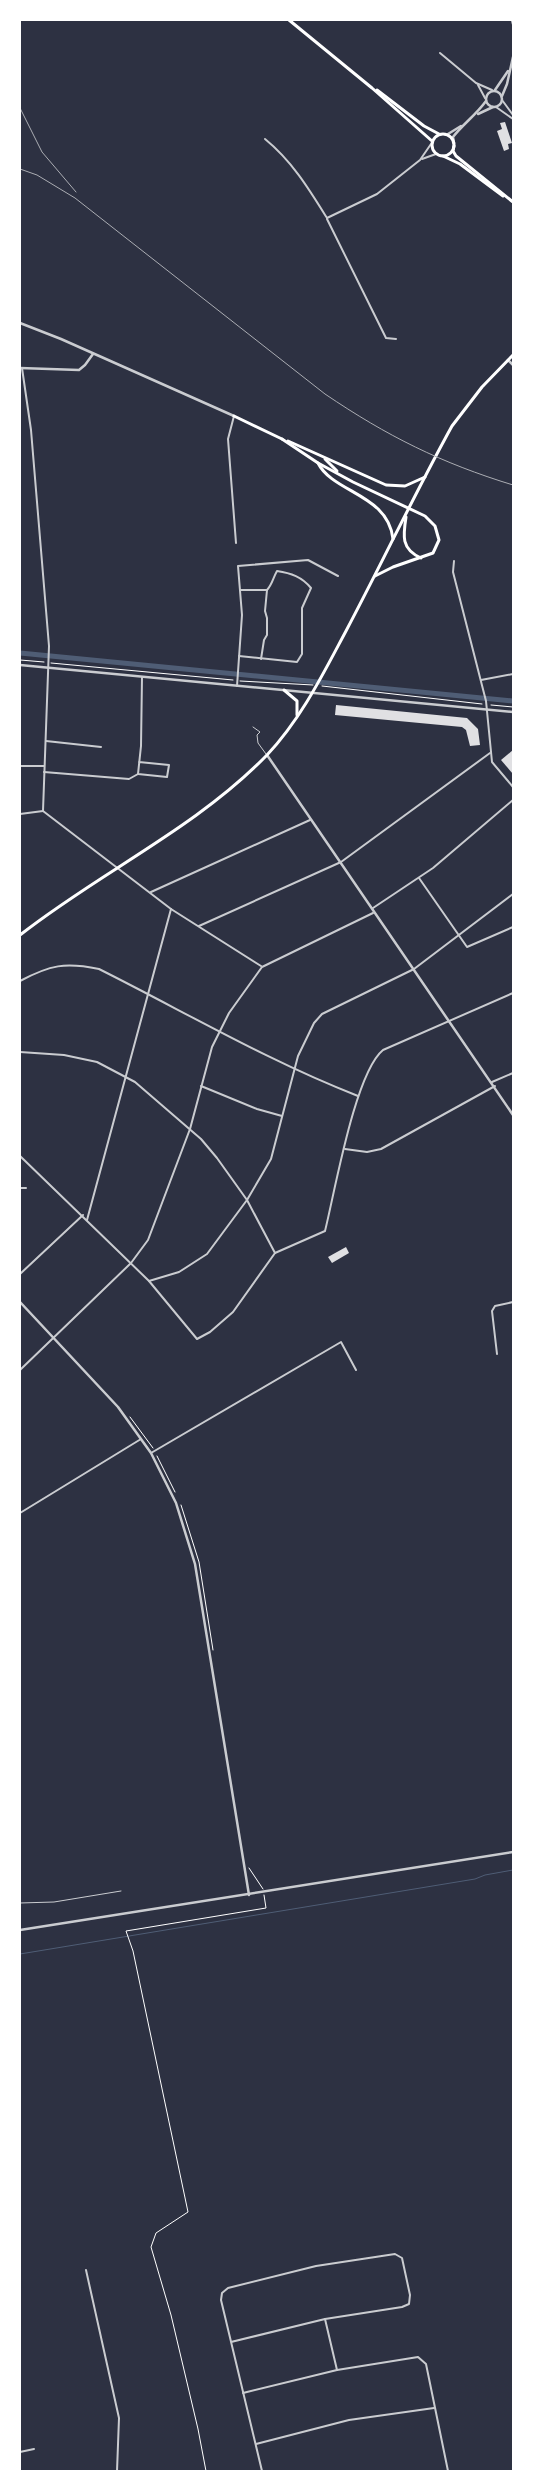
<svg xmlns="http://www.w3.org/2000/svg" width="533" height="2491" viewBox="0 0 533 2491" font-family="Jost,sans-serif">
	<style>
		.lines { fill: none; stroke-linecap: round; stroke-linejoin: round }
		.stream { stroke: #4f5d75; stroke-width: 1 }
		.canal { stroke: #4f5d75; stroke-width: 5 }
		.building { fill: #e0e0e3 }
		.path { stroke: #fff; stroke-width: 1 }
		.service { stroke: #caccd0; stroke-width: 1 }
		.pedestrian { stroke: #caccd0; stroke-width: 2 }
		.minor { stroke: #caccd0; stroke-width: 2 }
		.tertiary { stroke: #caccd0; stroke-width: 2.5 }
		.secondary { stroke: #fff; stroke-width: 3 }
		.rail { stroke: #abadb3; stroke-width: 1 }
	</style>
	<rect width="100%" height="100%" fill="#2d3142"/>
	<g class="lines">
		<polyline class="stream" points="20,1954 475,1879 485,1875 513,1870"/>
		<polyline class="canal" points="20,653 513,701"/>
	</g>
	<g class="building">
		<polygon points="505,122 512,143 508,144 509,149 504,151 497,131 502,129 500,123"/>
		<polygon points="336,705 467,718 478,729 480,745 470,746 466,730 462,727 335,715"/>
		<polygon points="513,750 513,774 501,760"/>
		<polygon points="346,1247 349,1253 332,1263 328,1257"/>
	</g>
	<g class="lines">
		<g class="path">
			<polyline points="20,660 44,662"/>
			<polyline points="51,663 233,680"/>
			<polyline points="240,681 313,685"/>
			<polyline points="322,686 482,704"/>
			<polyline points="491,705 513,707"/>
			<polyline points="130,1417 153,1448"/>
			<polyline points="157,1456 175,1492"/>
			<polyline points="181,1505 199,1562 213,1650"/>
			<polyline points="249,1868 263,1889"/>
			<polyline points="206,2471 198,2429 171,2315 151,2247 156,2233 188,2212 133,1951 126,1931 266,1908 264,1895"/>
		</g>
		<g class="service">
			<polyline points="253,727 260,732 257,735 258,743 266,754"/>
			<polyline points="20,1903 54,1902 121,1891"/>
		</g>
		<g class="pedestrian">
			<polyline points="46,741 101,747"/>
			<polyline points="44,772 129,779 138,774"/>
			<polyline points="20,1188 26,1188"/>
		</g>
		<g class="minor">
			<polyline points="440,53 476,83 492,90"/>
			<polyline points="478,85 485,98"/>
			<polyline points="502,100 513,115"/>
			<polyline points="496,107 513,119"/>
			<path d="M265,139C292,161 309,189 327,218L377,194L420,160L431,144"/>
			<polyline points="422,159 436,154"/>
			<polyline points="327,219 386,338 396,339"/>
			<polyline points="22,368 31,430 49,646 43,811"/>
			<polyline points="234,416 228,439 236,543"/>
			<polyline points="454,561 453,572 486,701 492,762 513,787"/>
			<path d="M239,656L297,662L302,654V608L311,588C302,577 291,573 277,571C273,578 272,585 267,590H240"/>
			<polyline points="261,659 264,640 267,635 267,618 265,611 267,590"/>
			<polyline points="481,680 513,674"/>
			<polyline points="237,686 242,615 238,566 308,560 338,576"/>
			<polyline points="139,762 169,765 167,777 138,774 141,746 142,677"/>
			<polyline points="20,766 44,766"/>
			<polyline points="43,811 171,909 261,966"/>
			<polyline points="20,814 43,811"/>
			<polyline points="419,878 467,947 513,927"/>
			<polyline points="151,892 310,820"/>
			<polyline points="373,908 433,868 513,800"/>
			<polyline points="199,926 341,862 490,753"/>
			<path d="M20,981C50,965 65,962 99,969C185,1012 268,1061 358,1096"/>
			<polyline points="20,1052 64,1055 97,1062 135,1082 201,1139 217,1158 247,1200 275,1253"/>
			<polyline points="492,1082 513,1073"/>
			<polyline points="201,1086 257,1109 282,1116"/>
			<polyline points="345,1149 367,1152 381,1149 495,1086"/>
			<path d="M20,1156L149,1281L197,1339L210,1332L233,1312L275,1253L325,1231C335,1191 355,1073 383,1050L513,993"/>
			<polyline points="87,1220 171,909"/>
			<polyline points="20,1274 83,1215"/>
			<polyline points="149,1281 179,1272 207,1254 247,1200 271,1159 298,1056 314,1023 322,1014 414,969 513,894"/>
			<polyline points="497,1354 492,1311 495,1306 513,1302"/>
			<polyline points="20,1370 131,1263 148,1240 190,1129 212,1047 229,1013 262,967 373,913"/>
			<polyline points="151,1453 341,1342 356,1370"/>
			<polyline points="20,1513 141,1439"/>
			<polyline points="86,2270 119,2418 117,2471"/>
			<polyline points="325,2319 337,2370"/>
			<polyline points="231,2342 325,2319 402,2307 409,2304 410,2295 402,2258 395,2254 316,2266 228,2288 222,2293 221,2300 262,2471"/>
			<polyline points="243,2393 337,2370 418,2357 426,2364 448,2471"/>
			<polyline points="256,2444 349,2420 434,2408"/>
			<polyline points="20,2452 34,2449"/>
		</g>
		<g class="tertiary">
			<polyline points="512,20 513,24"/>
			<polyline points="495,90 508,71"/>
			<circle cx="494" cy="99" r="8"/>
			<polyline points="502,96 507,84 513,57"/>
			<polyline points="478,114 493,107"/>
			<polyline points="448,134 461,126"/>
			<path d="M454,143L453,137C463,124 476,115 486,101"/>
			<polyline points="20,323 61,339 234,416"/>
			<polyline points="508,360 513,365"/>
			<polyline points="20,368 79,370 85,365 93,354"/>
			<polyline points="20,665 513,712"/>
			<polyline points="267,755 513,1115"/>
			<polyline points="20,1302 118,1407 151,1453 176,1503 195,1564 249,1895"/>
			<polyline points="20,1930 513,1852"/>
		</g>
		<g class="secondary">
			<polyline points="289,20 372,88 432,141"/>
			<polyline points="377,90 424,126 439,134"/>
			<circle cx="443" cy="145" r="11"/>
			<polyline points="454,146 453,151 456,156 513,202"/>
			<polyline points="443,156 460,164 503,196"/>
			<polyline points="234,416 282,439"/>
			<polyline points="282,439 318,463 353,482 425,516 435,526 439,540 433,553 393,567 375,576"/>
			<polyline points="288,441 386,485 405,486 425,477"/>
			<polyline points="325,459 337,471"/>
			<path d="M318,463C333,493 388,494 393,539"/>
			<path d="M406,517C403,536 401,549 421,558"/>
			<polyline points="284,690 297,701 297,715"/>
			<path d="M20,935C100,872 195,829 267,755C301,719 323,674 346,631C382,563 415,493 452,426L482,387L513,355"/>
		</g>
		<g class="rail">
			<polyline points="20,108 42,152 76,192"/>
			<path d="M20,169L37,175L75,198L325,394C387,436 441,463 513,485"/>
		</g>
	</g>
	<rect width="533" height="2491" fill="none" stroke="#ffffff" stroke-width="42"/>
</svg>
